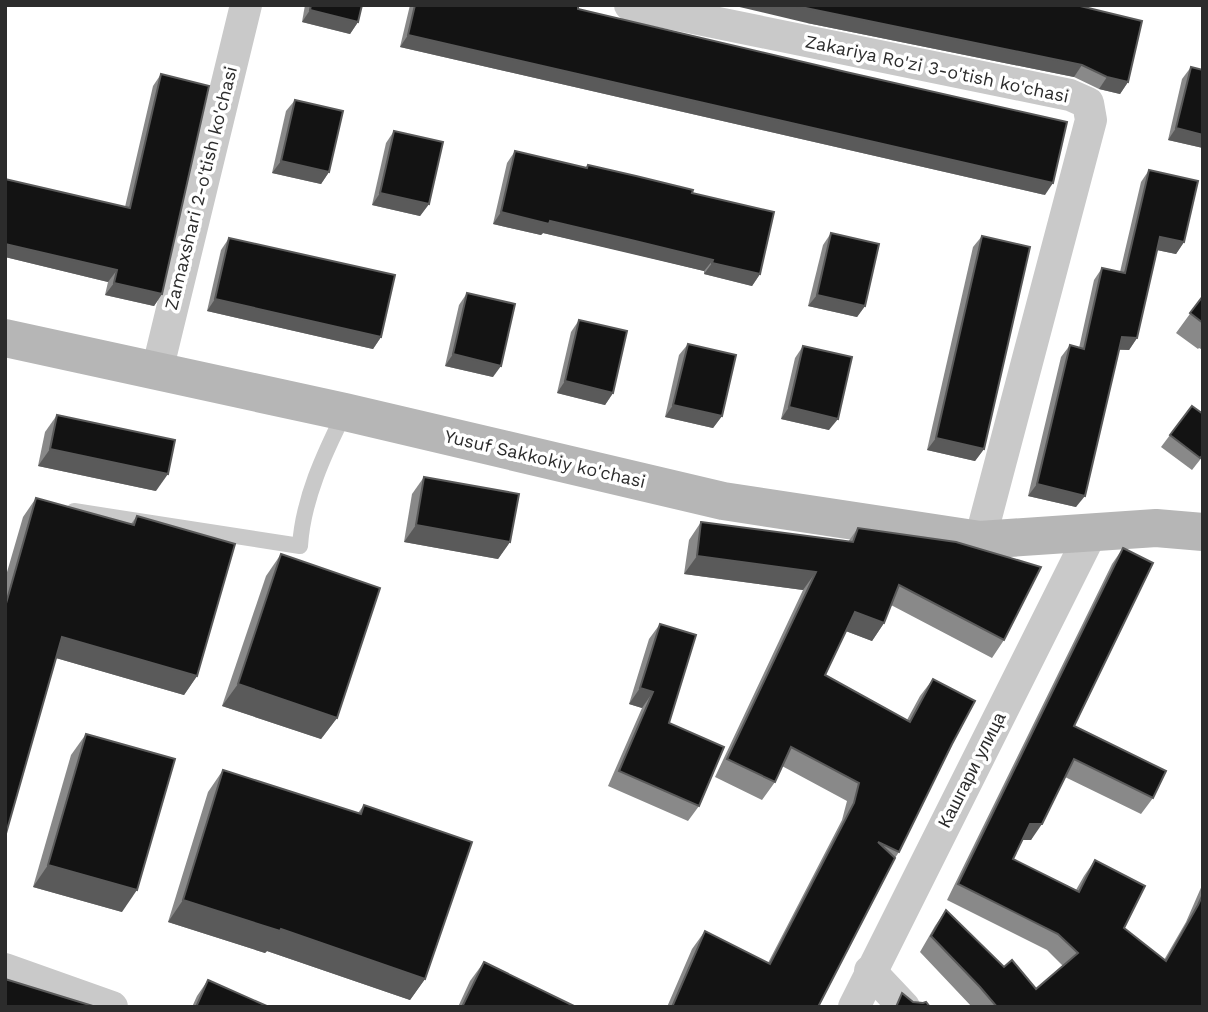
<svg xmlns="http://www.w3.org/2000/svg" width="1208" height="1012" viewBox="0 0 1208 1012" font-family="'Work Sans',sans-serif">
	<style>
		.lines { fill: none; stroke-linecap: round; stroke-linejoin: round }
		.lane { stroke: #c9c9c9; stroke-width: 16 }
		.street { stroke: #c9c9c9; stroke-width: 32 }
		.secondary { stroke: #b6b6b6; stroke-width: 38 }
		.wall { fill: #898989 }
		.shaded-wall { fill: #5a5a5a }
		.building { fill: #131313; stroke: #5a5a5a; stroke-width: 2 }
		.labels { text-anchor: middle; stroke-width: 7; stroke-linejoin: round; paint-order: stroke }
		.street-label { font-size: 18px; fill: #2c2c2c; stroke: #fff }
	</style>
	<rect width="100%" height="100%" fill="#fff"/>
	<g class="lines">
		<path class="lane" d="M74,511L300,546C303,499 324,454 345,412"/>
		<g class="street">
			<polyline points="630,5 1070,95 1088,103 1091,120 980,540"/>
			<polyline points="157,371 246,5"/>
			<polyline points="5,969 112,1007"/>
			<polyline points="870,971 904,1007"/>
			<polyline points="854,1007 1091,533"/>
		</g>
		<polyline class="secondary" points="5,338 345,412 723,501 980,540 1156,528 1203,532"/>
	</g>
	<g class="wall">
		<polygon points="305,5 362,5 358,22 350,34 302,22"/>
		<polygon points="410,5 578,5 578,9 1045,195 400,47"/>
		<polygon points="1076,5 1128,82 1120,94 1099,89 1074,77 807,23"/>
		<polygon points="1191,67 1203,70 1203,148 1168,140 1182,79"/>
		<polygon points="161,74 162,294 154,306 105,295 108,282 5,257 5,179 125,207 153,86"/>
		<polygon points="295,100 329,172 321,184 272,173 286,111"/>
		<polygon points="394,131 429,204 420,216 372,205 386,143"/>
		<polygon points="515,151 586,168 588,165 692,193 760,274 752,286 704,274 704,271 622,251 543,233 541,235 493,224 507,163"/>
		<polygon points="1149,170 1184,242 1176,254 1157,250 1137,338 1129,350 1119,350 1076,507 1028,496 1061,357 1070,345 1079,348 1094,280 1102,268 1120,272 1141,182"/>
		<polygon points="831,233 865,306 857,317 808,306 823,245"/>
		<polygon points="982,236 984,449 975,461 927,450 973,247"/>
		<polygon points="229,238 381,337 373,349 207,311 221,250"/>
		<polygon points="467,293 493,377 445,366 459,305"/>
		<polygon points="1203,296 1203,350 1199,348 1198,349 1176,333"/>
		<polygon points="579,320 613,393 605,405 557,393 571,332"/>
		<polygon points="688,344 722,416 713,428 665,417 679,355"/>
		<polygon points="803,346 829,430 781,419 795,358"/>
		<polygon points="1203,414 1203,456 1192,470 1161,447 1170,435"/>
		<polygon points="57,415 156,491 38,466 45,432"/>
		<polygon points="424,477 510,542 498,559 404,542 412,494"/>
		<polygon points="36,498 131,524 137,516 197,676 184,695 56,658 5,837 5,579 23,517"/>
		<polygon points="701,522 848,542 858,528 1004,640 992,658 891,605 884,623 872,641 846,631 825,675 907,720 920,696 933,679 952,744 899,852 895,858 818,1007 667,1007 692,949 705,931 768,963 842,820 847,801 782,766 775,782 762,800 715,777 803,590 684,574 689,540"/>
		<polygon points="1123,548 1074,726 1153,798 1141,814 1065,777 1031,840 1022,840 1013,859 1076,890 1084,876 1095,860 1124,928 1164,960 1186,922 1203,883 1203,1007 972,1007 920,952 935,926 946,910 1004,967 1036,989 1063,966 1047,950 947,900 1112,564"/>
		<polygon points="281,554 337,718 321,739 222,706 266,576"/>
		<polygon points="660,624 669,723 699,806 688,821 608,786 642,708 629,704 649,639"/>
		<polygon points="86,734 122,912 33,887 71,755"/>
		<polygon points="223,770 358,813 364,805 425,979 410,1000 267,951 265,953 168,922 208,792"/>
		<polygon points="484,962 576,1007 458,1007 470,981"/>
		<polygon points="208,980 269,1007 192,1007 197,996"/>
	</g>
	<g class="shaded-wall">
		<polygon points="731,5 791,5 1082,65 1074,77 807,23"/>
		<polygon points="310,10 358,22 350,34 302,22"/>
		<polygon points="408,35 1053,183 1045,195 400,47"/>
		<polygon points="1107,77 1128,82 1120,94 1099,89"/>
		<polygon points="1176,128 1203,135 1203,148 1168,140"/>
		<polygon points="281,161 329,172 321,184 272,173"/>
		<polygon points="380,193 429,204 420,216 372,205"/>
		<polygon points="501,212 550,221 713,260 704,271 543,233 541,235 493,224"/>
		<polygon points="1160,237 1184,242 1176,254 1152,249"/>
		<polygon points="5,244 117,270 108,282 5,257"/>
		<polygon points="712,263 760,274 752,286 704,274"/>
		<polygon points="114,283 162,294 154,306 105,295"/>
		<polygon points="817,295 865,306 857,317 808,306"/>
		<polygon points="215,299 381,337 373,349 207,311"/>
		<polygon points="1122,337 1137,338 1129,350 1114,349"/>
		<polygon points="453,354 501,366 493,377 445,366"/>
		<polygon points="565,381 613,393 605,405 557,393"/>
		<polygon points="673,405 722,416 713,428 665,417"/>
		<polygon points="789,407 838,419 829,430 781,419"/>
		<polygon points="936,438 984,449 975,461 927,450"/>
		<polygon points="50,449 168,474 156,491 38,466"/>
		<polygon points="1037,484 1085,496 1076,507 1028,496"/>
		<polygon points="416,525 510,542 498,559 404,542"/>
		<polygon points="697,556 816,572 803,590 684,574"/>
		<polygon points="855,612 884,623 872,641 843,630"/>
		<polygon points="62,637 197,676 184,695 49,656"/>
		<polygon points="238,684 337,718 321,739 222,706"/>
		<polygon points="640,688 653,692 642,708 629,704"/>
		<polygon points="1030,824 1042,824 1031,840 1018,840"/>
		<polygon points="48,865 137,890 122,912 33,887"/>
		<polygon points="183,900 281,929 425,979 410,1000 267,951 265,953 168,922"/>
	</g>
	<g class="building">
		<polygon points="311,5 362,5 358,22 310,10"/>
		<polygon points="415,5 578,5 578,9 846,72 1067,122 1053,183 408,35"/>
		<polygon points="791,5 1076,5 1142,21 1128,82 1107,77 1082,65"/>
		<polygon points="1191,67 1203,70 1203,135 1176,128"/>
		<polygon points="161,74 209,86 162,294 114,283 117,270 5,244 5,179 130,208"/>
		<polygon points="295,100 343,111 329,172 281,161"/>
		<polygon points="394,131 443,142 429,204 380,193"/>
		<polygon points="515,151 587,168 588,165 636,176 693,190 692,193 774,212 760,274 712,263 713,260 631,240 550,221 549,224 501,212"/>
		<polygon points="1149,170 1198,181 1184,242 1160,237 1137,338 1122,337 1085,496 1037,484 1070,345 1084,349 1102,268 1125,273"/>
		<polygon points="831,233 879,244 865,306 817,295"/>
		<polygon points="982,236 1030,247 984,449 936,438"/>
		<polygon points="229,238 395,275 381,337 215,299"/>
		<polygon points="467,293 515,304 501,366 453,354"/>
		<polygon points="1203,296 1203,323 1190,313"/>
		<polygon points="579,320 627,331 613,393 565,381"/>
		<polygon points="688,344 736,355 722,416 673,405"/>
		<polygon points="803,346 852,357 838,419 789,407"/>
		<polygon points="1192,406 1203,414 1203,455 1200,458 1170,435"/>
		<polygon points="57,415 175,440 168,474 50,449"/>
		<polygon points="424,477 519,494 510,542 416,525"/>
		<polygon points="36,498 134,525 137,516 235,544 197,676 62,637 5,837 5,607"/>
		<polygon points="701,522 853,542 858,528 956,542 1041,567 1004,640 899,585 884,623 855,612 825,675 910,722 933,679 975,701 952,744 899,852 878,842 895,858 818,1007 672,1007 705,931 770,964 854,803 859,783 791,747 775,782 727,759 816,572 697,556"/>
		<polygon points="1123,548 1153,563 1074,726 1166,771 1153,798 1074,759 1042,824 1030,824 1013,859 1079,892 1095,860 1145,886 1124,928 1166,961 1198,905 1203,894 1203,1007 997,1007 980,987 931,936 946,910 1004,967 1012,960 1036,989 1078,953 1058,934 958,884"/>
		<polygon points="281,554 380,588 337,718 238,684"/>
		<polygon points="660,624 696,635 669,723 724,747 699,806 619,771 653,692 640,688"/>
		<polygon points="86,734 175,759 137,890 48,865"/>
		<polygon points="223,770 361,814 364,805 472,842 425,979 281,929 280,931 183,900"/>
		<polygon points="484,962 576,1007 462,1007"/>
		<polygon points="5,979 96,1007 5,1007"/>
		<polygon points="208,980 269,1007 196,1007"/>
		<polygon points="902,993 913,1002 923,1003 926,1002 930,1007 896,1007"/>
	</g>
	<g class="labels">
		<g class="street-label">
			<text transform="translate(937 69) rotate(12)" y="6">Zakariya Ro'zi 3-o'tish ko'chasi</text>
			<text transform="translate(201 188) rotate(-76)" y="6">Zamaxshari 2-o'tish ko'chasi</text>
			<text transform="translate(545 459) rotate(13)" y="6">Yusuf Sakkokiy ko'chasi</text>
			<text transform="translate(972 770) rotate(-63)" y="6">Кашгари улица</text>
		</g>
	</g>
	<rect width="1208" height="1012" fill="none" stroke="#2c2c2c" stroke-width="14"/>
</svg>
